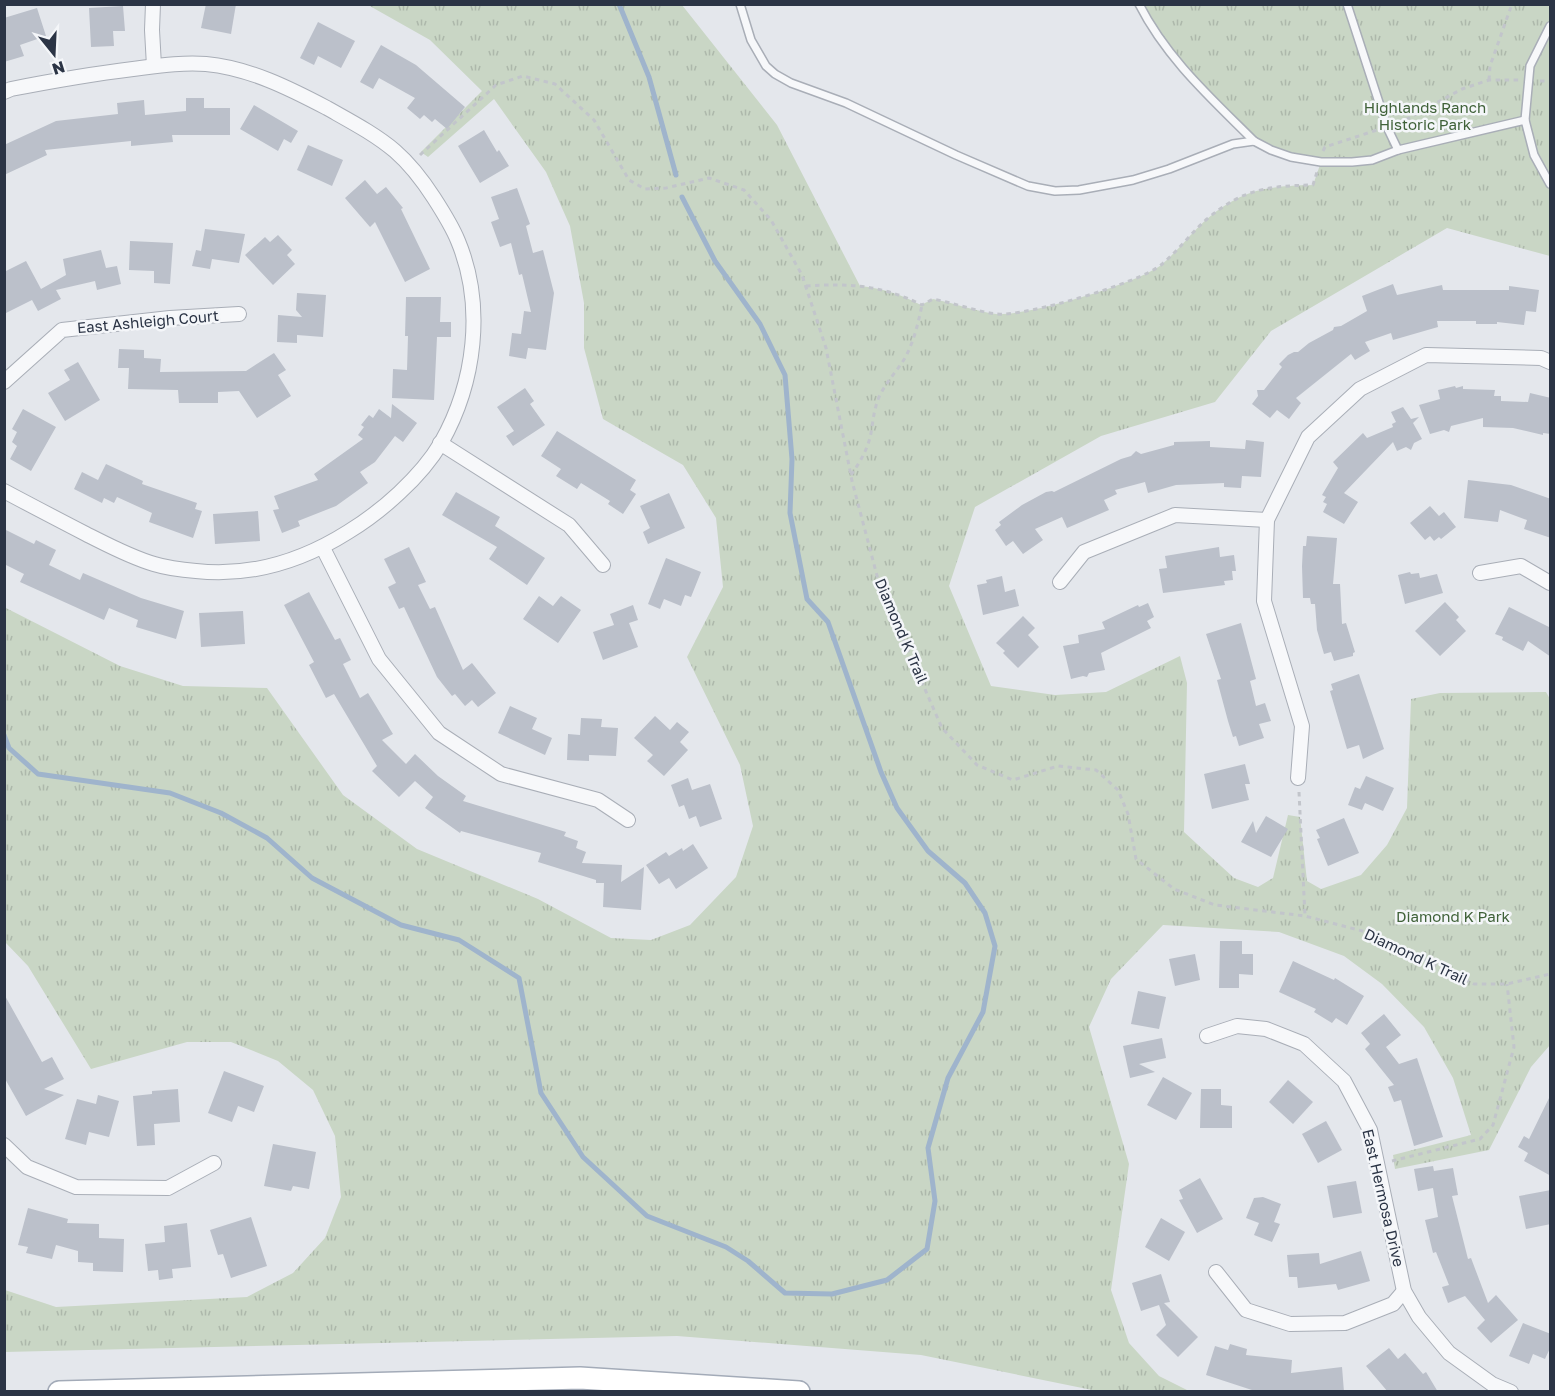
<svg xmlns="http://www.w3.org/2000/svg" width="1555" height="1396" viewBox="0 0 1555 1396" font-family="'Golos Text',sans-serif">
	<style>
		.grass { fill: url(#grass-tufts) }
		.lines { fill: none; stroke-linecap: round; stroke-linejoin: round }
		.stream { stroke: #9fb4cc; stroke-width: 5 }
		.building { fill: #bbc0ca }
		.lane-casing { stroke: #a9aeb7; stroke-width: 10 }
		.street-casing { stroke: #a9aeb7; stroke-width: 16 }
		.primary-casing { stroke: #a3abb8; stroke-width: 24 }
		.path { stroke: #c2c5cb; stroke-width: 3; stroke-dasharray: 4.5 4.5; stroke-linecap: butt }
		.lane { stroke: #f7f8fa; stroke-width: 7 }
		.street { stroke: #f7f8fa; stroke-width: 14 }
		.primary { stroke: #fff; stroke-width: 21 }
		.labels { text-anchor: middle; stroke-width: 5; stroke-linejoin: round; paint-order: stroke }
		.park-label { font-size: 15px; fill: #3f6138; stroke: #f4f6f9 }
		.street-label { font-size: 15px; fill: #2b3445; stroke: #f4f6f9 }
	</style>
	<defs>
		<pattern id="grass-tufts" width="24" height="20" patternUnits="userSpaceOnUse" patternTransform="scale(1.5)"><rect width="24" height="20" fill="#c9d6c5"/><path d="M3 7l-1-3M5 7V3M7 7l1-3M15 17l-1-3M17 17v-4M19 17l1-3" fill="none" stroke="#adb8ab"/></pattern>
	</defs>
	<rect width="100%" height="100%" fill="#e4e7ec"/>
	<path class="grass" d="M368,5H682L777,125L860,286C882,288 902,295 921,305L933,299C954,303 975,311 996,314C1025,317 1139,283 1161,265C1178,251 1191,233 1207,219C1243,189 1268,186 1313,185L1321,162L1291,157L1254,141L1160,36L1140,5H1550V256L1447,228L1271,331L1215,402L1101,436L975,507L949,586L991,686L1055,695L1106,692L1180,656L1187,683L1184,832L1234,878L1258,887L1273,878L1288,815L1300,817L1307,881L1321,889L1361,875L1387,845L1407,808L1411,699L1440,693L1546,692L1550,699V1045L1531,1067L1489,1150L1395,1169L1393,1155L1471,1135L1453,1078L1424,1027L1382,984L1344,956L1279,932L1163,925L1111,979L1089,1027L1129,1164L1111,1290L1129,1343L1159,1376L1189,1391H1097L921,1355L677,1336L5,1352V1290L56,1307L247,1297L293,1273L325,1238L341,1197L335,1136L313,1090L278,1061L231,1042H187L91,1069L28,966L5,942L4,607L120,666L183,686L267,688L343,795L417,849L538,899L611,938L651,940L690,925L736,877L753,826L740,765L687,657L723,587L716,518L683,465L603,419L584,348V303L570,226L546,172L494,99L428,157L421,152L482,91L430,40Z"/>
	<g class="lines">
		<g class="stream">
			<polyline points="619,4 649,77 676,175"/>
			<polyline points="4,735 9,748 38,774 170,793 221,813 267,838 312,878 401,925 459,940 519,978 541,1093 583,1157 647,1216 726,1247 748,1261 785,1293 832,1294 887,1280 927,1249 935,1201 928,1148 948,1078 983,1012 995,946 985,913 965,883 928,851 897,808 881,772 828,622 807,599 790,513 792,459 785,375 760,324 715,261 682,197"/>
		</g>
	</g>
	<g class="building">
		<polygon points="206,4 236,4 231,34 201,28"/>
		<polygon points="123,6 125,31 113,31 114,46 91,47 89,8"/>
		<polygon points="37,8 46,36 20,45 24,56 4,62 4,18"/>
		<polygon points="318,22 355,41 341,68 318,56 314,65 300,58"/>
		<polygon points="381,45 416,65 465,107 447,129 435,119 432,122 424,115 420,119 407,108 415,98 379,78 373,89 360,82"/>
		<polygon points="186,98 204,98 204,108 230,108 230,135 172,135 173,142 131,146 131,141 45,150 47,155 4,175 4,145 56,121 118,114 117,103 144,100 145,115 186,111"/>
		<polygon points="254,105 298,131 291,143 284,139 278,151 240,129"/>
		<polygon points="484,130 497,152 499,150 509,166 480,183 458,146"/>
		<polygon points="308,145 343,160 332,186 297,170"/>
		<polygon points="365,180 377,194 386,187 403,208 401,209 430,269 405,282 375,222 370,227 345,198"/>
		<polygon points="517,188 530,224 526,226 533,253 543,250 554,293 546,350 528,348 526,359 509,356 512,333 521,334 524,311 531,312 522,274 519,275 511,243 500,247 491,222 499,219 491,197"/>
		<polygon points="205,229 245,234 239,263 212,259 210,269 192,266 196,250 201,251"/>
		<polygon points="278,235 292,250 287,255 295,264 273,285 245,255 265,237 270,242"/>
		<polygon points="130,241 173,243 170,284 154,283 154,271 129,270"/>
		<polygon points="101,250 106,268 117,266 121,284 97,290 95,281 56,290 61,299 38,311 32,300 4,314 4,272 26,261 41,289 66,275 63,259"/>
		<polygon points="1393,284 1397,295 1442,285 1443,290 1509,290 1509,286 1539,290 1536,312 1526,311 1524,325 1497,322 1497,324 1476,324 1476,321 1437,321 1438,327 1393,340 1391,333 1365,342 1370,351 1355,360 1351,354 1296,398 1301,403 1289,419 1277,410 1270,418 1252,404 1258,396 1257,390 1264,390 1282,367 1279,364 1288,355 1294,352 1298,352 1309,343 1333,330 1334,327 1341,326 1367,311 1362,296"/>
		<polygon points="297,293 326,295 323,337 297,335 297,343 277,342 278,315 302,317 296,310"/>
		<polygon points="406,297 441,297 440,322 451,322 451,337 437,337 434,400 392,398 393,369 407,370 408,336 405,336"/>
		<polygon points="119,349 144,350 144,358 161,359 160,372 246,371 274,353 286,370 278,375 291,396 257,418 239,391 218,392 218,403 179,403 178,390 128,389 129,368 118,368"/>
		<polygon points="78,362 100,400 65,421 48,393 70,380 64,370"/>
		<polygon points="1455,386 1456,388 1463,386 1463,389 1495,390 1494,396 1501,396 1501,401 1528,402 1530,393 1551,398 1551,434 1543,433 1543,435 1513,428 1483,427 1483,418 1451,426 1449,432 1444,430 1430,434 1419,405 1440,399 1438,390"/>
		<polygon points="525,388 534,401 530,404 545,425 513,446 506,436 514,431 497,407"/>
		<polygon points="392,404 417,423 403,442 395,436 375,462 360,472 368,483 336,506 298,521 300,526 282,533 273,510 279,509 274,496 318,480 314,474 363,439 358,435 364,427 361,425 369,415 373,418 379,409 391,418"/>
		<polygon points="1403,407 1411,419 1419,417 1413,423 1422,439 1414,443 1411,450 1406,447 1397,451 1393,442 1344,493 1358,502 1344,524 1323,512 1327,504 1323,502 1326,497 1322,495 1338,468 1333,462 1363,433 1367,438 1393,427 1392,424 1396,422 1391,412"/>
		<polygon points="23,409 56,427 31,471 10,459 17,446 12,442 17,432 12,429"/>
		<polygon points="557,431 636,480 630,490 636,494 623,514 608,504 610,501 581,483 577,489 556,476 561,469 541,456"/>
		<polygon points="1246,440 1264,442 1261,477 1242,476 1241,488 1224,487 1224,483 1176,485 1148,493 1145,482 1115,490 1117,494 1104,500 1109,510 1067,528 1062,517 1035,529 1043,540 1023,554 1013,541 1006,546 995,530 1001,525 999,522 1022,505 1046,492 1052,491 1054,492 1121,459 1131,456 1136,451 1141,454 1174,445 1174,442 1210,441 1210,447 1245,449"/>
		<polygon points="106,464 143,481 142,484 197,503 195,509 202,511 193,538 149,522 152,513 117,497 114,503 104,498 102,503 74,489 82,472 98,480"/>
		<polygon points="1468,480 1511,485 1551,499 1551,538 1524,529 1527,520 1500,510 1498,522 1464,518"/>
		<polygon points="456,492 500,517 495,526 545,558 527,585 489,559 497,547 442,515"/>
		<polygon points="669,493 685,528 648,544 643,532 650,528 640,506"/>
		<polygon points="1430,506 1439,516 1444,512 1456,527 1441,539 1439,537 1434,541 1430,536 1425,540 1410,523"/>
		<polygon points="258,511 260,541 215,544 213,514"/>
		<polygon points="4,529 34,544 36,540 56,550 49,565 80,580 83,573 141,598 184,611 176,639 136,627 138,620 109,608 104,620 20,582 24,574 4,564"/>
		<polygon points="1307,536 1337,538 1333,584 1340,584 1342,624 1346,623 1355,652 1353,653 1353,656 1334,661 1331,652 1324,654 1317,630 1315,604 1311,604 1310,598 1303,598 1302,566 1303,546 1306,546"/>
		<polygon points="409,547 426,582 418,585 430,609 435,607 463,670 472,663 496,693 478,707 472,700 465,706 455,694 452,696 437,677 404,607 399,609 388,587 396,583 384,559"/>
		<polygon points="1219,547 1220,557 1234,555 1236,571 1232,571 1233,580 1224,581 1225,585 1163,593 1159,569 1167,568 1165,556"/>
		<polygon points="666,558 701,572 691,597 685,595 681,606 664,599 660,609 648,604"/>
		<polygon points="1410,572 1411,574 1419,573 1420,578 1437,574 1443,593 1405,604 1398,575"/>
		<polygon points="1002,576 1005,592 1015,589 1019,606 983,615 977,585 987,583 986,580"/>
		<polygon points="309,592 335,640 340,638 351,660 343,664 360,698 368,693 393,734 382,740 406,764 415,754 438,776 466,796 463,801 566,832 564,836 578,841 576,848 586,852 582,863 622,865 621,882 644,867 641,910 603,907 604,883 596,883 596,880 538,862 541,853 461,831 460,833 425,808 433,797 415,781 399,797 372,771 377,766 334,694 326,698 309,665 314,662 284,605"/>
		<polygon points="539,596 553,606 561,596 581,610 558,643 523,619"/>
		<polygon points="1445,602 1459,617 1456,620 1466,631 1440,656 1415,631"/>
		<polygon points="1148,603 1154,617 1147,621 1151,628 1101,653 1105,670 1089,673 1087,677 1083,676 1071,679 1063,646 1079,643 1078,635 1105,629 1102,622 1138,605 1139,607"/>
		<polygon points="633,605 638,620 629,623 638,647 603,660 593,632 614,625 610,614"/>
		<polygon points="1509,607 1551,628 1551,657 1528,641 1523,651 1502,640 1503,637 1495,634"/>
		<polygon points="243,611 245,644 201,647 199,613"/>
		<polygon points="1023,616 1035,628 1028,635 1039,647 1018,668 1003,653 1005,651 996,643"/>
		<polygon points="1241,623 1256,679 1250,681 1256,706 1265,703 1271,721 1259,724 1264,738 1239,746 1236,736 1233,737 1228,721 1217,680 1221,679 1206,634"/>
		<polygon points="1359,674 1384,749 1363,759 1359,745 1347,749 1330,691 1333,690 1331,684"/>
		<polygon points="510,706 537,718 532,729 552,738 545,755 498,733"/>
		<polygon points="655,716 670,730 677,722 689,732 680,742 688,750 664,776 647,761 653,755 634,738"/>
		<polygon points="581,718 602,719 601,727 618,728 616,756 589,755 589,761 567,760 568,734 580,735"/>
		<polygon points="1245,764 1250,784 1245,784 1249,800 1212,809 1204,774"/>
		<polygon points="1366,776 1394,788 1383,811 1365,803 1362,810 1348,805 1355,787 1360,789"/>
		<polygon points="688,778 692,790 710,784 722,819 700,827 696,816 689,819 684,805 679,807 671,785"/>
		<polygon points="1266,816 1288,829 1271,857 1241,842 1253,821 1256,833"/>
		<polygon points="1344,818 1359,853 1328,866 1317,839 1320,838 1316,830"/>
		<polygon points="693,844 708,868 676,889 669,878 659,884 646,865 666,852 669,856 682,848 683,851"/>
		<polygon points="1220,941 1242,941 1242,954 1253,954 1253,975 1239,974 1239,988 1219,988"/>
		<polygon points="1195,954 1200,980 1175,986 1169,959"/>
		<polygon points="1293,961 1334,980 1335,978 1364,996 1347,1025 1336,1018 1332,1023 1314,1012 1316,1009 1279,992"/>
		<polygon points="1138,991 1166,997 1159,1029 1131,1024"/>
		<polygon points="4,994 42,1062 52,1057 64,1079 44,1089 64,1095 26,1116 4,1077"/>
		<polygon points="1384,1014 1401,1035 1386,1047 1399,1064 1417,1058 1443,1137 1414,1146 1401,1100 1394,1102 1388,1087 1394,1085 1365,1049 1370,1044 1361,1033"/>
		<polygon points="1162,1038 1166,1058 1139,1064 1155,1072 1130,1078 1123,1046"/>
		<polygon points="224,1071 264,1086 254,1112 238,1106 232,1122 208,1113"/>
		<polygon points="1163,1077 1192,1093 1176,1120 1147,1105"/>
		<polygon points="1288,1080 1313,1102 1293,1124 1269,1102"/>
		<polygon points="178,1089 180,1122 154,1124 155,1145 137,1146 133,1096 152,1094 152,1091"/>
		<polygon points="1201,1089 1221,1089 1221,1105 1232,1106 1232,1128 1200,1128"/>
		<polygon points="1551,1094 1551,1176 1524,1161 1528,1153 1518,1147 1524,1136 1529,1139"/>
		<polygon points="98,1095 119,1101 109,1137 89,1132 86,1145 65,1139 77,1099 96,1104"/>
		<polygon points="1326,1121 1342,1150 1318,1163 1302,1134"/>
		<polygon points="273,1144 316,1152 309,1189 293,1186 291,1191 264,1186"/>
		<polygon points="1433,1166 1434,1171 1453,1168 1458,1195 1452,1196 1468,1259 1471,1258 1488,1303 1496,1295 1518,1320 1491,1343 1477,1328 1485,1320 1465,1296 1448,1303 1442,1287 1449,1285 1436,1252 1433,1253 1425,1220 1438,1217 1433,1188 1418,1191 1414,1169"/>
		<polygon points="1200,1178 1223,1219 1197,1233 1179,1200 1183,1199 1179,1190"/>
		<polygon points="1356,1181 1362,1213 1333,1218 1327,1186"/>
		<polygon points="1551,1190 1551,1224 1526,1229 1519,1196"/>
		<polygon points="1263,1197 1281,1204 1274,1222 1280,1224 1272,1242 1254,1235 1259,1223 1246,1218 1254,1198"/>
		<polygon points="28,1208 68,1219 67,1223 99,1224 99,1238 124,1239 123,1272 93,1271 93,1263 78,1262 78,1251 56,1245 52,1259 26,1253 28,1247 18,1245"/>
		<polygon points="251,1217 267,1266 231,1278 223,1254 218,1255 210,1230"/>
		<polygon points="1161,1218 1185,1232 1169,1261 1145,1247"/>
		<polygon points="187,1223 191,1267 172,1269 173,1278 159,1280 158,1270 148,1271 145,1244 165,1242 164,1226"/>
		<polygon points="1361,1251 1370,1281 1338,1290 1336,1284 1298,1288 1297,1277 1289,1277 1287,1255 1319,1253 1320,1264"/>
		<polygon points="1161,1274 1170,1302 1164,1303 1198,1337 1178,1357 1156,1335 1166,1325 1159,1305 1141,1311 1132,1283"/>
		<polygon points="1523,1323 1551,1334 1551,1346 1545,1359 1533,1354 1529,1364 1509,1356"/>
		<polygon points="1230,1344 1247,1349 1246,1355 1292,1360 1291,1373 1342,1367 1344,1392 1258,1392 1206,1375 1215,1346 1228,1350"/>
		<polygon points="1389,1348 1398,1359 1405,1353 1423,1374 1426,1372 1438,1392 1388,1392 1366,1366"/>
	</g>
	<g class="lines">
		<g class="lane-casing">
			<g id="lane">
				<polyline points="740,4 751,40 766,66 775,74 791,83 846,103 956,155 1028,186 1055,191 1079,190 1133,180 1169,169 1233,144 1254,141 1271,150 1291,157 1321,162 1352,162 1372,160 1398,150 1525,120 1534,155 1550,184"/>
				<path d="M1139,4C1167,59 1211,98 1254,141"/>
				<polyline points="1347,4 1387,127 1398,150"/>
				<polyline points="1525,120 1530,66 1550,26"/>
			</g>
		</g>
		<g class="street-casing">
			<g id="street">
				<polyline points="153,4 152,30 154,66"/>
				<path d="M4,92L11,89C52,81 92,74 133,69C157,66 182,62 206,64C249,68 289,88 327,108C350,121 375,134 395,151C410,164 423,181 434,198C443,212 452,226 458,241C485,306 475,383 441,443C421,477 381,512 348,532C302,561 252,577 196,571C183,570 167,568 154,564C130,557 108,545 86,534C59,520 32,506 4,491"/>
				<polyline points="4,382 62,330 170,318 239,314"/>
				<polyline points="440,443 569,525 603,565"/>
				<polyline points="323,548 379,659 439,733 501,774 598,800 628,820"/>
				<polyline points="1480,573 1521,566 1550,583"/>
				<polyline points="1060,582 1084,552 1175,515 1267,520"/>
				<polyline points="1298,778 1302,726 1264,601 1267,520 1308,437 1360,389 1426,355 1541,358 1550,362"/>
				<polyline points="1207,1036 1237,1026 1266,1029 1304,1044 1344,1081 1370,1130 1404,1291 1419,1317 1449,1353 1492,1384 1511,1392"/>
				<polyline points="4,1145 27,1167 76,1187 168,1188 214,1163"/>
				<polyline points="1216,1272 1246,1310 1290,1324 1345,1323 1393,1304 1404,1291"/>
			</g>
		</g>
		<g class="primary-casing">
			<polyline id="primary" points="59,1392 580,1378 799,1392"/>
		</g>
		<g class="path">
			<polyline points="1489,80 1490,66 1512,4"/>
			<polyline points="1540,81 1550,81"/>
			<polyline points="1398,124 1462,89 1489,80 1519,80"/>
			<polyline points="1323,151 1325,147 1377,130"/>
			<polyline points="420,155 496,85 523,76 555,84 594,120 629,180 645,189 666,188 709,178 744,190 771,220 802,275 826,348 852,481 880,587 942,728 977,765 1013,780 1058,766 1096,770 1118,790 1128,814 1136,859 1174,889 1215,905 1305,916 1370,933 1474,984 1507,984 1550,974"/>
			<path d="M806,286C849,283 882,285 922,305L933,299C954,303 975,311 996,314C1025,317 1139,283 1161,265C1178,251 1191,233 1207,219C1243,189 1267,186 1313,185L1317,172"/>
			<path d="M851,475C860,462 868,449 871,433C873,421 874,409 879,397C886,382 897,371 905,358C914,341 918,324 922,305"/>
			<polyline points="1299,792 1305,916"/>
			<polyline points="1392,1161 1480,1139 1493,1125 1514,1047 1507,984"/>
		</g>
		<use href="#lane" class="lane"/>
		<use href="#street" class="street"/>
		<use href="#primary" class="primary"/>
	</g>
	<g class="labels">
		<g class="park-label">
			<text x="1425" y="113">Highlands Ranch<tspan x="1425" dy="17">Historic Park</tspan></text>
			<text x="1453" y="922">Diamond K Park</text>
		</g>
		<g class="street-label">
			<text transform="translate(148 322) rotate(-5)" y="5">East Ashleigh Court</text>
			<text transform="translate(901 631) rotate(67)" y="5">Diamond K Trail</text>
			<text transform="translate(1416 957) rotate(25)" y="5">Diamond K Trail</text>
			<text transform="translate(1383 1198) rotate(77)" y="5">East Hermosa Drive</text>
		</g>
	</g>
	<rect width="1555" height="1396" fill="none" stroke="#2b3445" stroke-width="12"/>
	<g transform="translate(54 54) rotate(162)" stroke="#f4f6f9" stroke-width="4.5" paint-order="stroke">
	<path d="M0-4.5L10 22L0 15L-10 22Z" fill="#2b3445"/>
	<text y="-9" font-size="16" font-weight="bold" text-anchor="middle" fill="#2b3445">N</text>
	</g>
</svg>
